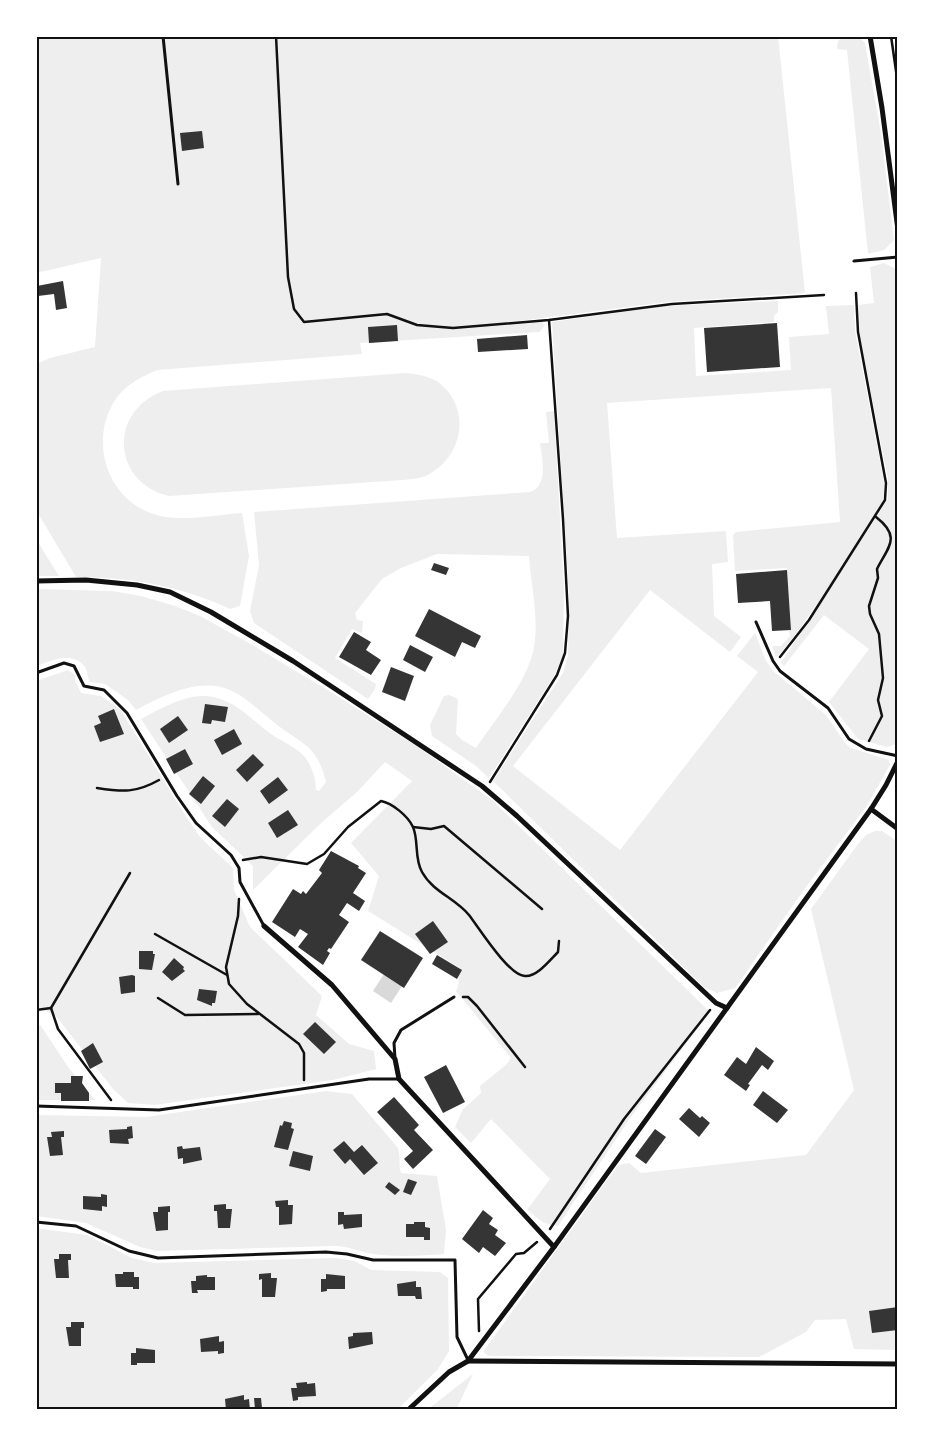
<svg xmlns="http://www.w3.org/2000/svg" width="934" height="1446" viewBox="0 0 934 1446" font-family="Commissioner,sans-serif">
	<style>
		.green { fill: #eee }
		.water { fill: #d9d9d9 }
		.building { fill: #353535 }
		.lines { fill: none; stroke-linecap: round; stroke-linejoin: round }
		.path { stroke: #111; stroke-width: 2.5 }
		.service { stroke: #111; stroke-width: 3 }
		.minor { stroke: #111; stroke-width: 5 }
		.neatline { fill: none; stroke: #111; stroke-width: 2 }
	</style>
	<rect width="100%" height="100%" fill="#fff"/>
	<g class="green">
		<path d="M36,36H778L805,293L667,302L511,322H543L544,326L540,332L360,343L362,354L157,370C141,377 125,385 115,400C90,439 105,494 148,512C176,524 213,515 242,513L249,556L240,606L230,609C181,586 130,577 76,577L36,510V364L50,358L95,347L101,258L36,273Z"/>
		<polygon points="846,36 858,36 865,43 881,134 894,240 884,250 868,254 847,50 837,49 838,41"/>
		<polygon points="884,263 898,270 898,735 896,744 887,747 858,739 829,702 869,649 824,615 784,666 781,663 888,499 888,479 860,338 858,305 874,303 870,267"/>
		<path d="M778,301V312L774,316V322L694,328L696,376L791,370L789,337L829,334L826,306L854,305L855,331L883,477C884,484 885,492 883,500C877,517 787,653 776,657L772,646H781L790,636L789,630H791L787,568L735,571L733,535L736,532L840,522L831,388L607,403L617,538L726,531L728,562L712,564L714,616L741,637L730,652L650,590L513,766L620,850L758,672L737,656L755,633L766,661L773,671L826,715L845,743L851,748L889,760L890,765L866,807L806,887L735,988L717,993L704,987L493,781L563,673L568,655L569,595L552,322L662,306Z"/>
		<path d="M406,373C416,374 429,376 438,382C471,407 464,453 431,473C423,479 411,479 402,480L169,496C112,482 108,412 163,391Z"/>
		<path d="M554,411L564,590L563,655L554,676L489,778L476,766L432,736L430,725L444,696L449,695L458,699L456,734L462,740L476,748C494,721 525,685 533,652C540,622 531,586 529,556L437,554L401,568L382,579L355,613L357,620L363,621L362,633L352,629L335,658L376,684L375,689L368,699L254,623L250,611L259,565L254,512L530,492C549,485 542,460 540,443H549L546,412Z"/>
		<polygon points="36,539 59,576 36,576"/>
		<path d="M36,589L112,591L141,596L175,606L200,616L249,643L334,694L418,747L492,800L710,1012L630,1118L558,1226L544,1223L527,1210L550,1179L491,1119L471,1143L455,1127L463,1109L481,1093L480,1086L507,1064L511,1058L456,991L458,987L460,968L368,911L379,876L351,843L412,781L385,762L357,792L320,824L253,890V866L212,827L141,719C160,709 183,695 206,696C234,698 249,718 271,734C281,741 294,746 303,755C311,763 316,779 316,790L319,791L326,782C317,745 303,745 276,724C262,713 249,700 234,692C203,675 164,695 136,710L128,700L105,684L90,682C87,677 88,672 85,667C73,651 51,660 36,667Z"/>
		<polygon points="68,670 75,675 75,680 81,693 101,696 120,709 185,815 200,837 233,868 234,890 250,927 322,996 316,1015 349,1044 374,1051 376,1069 333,1080 155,1105 128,1103 113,1089 56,1016 36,1006 36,681"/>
		<polygon points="875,831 882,831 898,842 898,1350 854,1349 846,1319 815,1320 806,1332 759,1357 489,1356 483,1352 618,1165 629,1163 641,1173 806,1155 854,1090 811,909 858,844 866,835"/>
		<polygon points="36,1024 41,1026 68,1067 95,1100 36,1100"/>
		<path d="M326,1091L352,1094L398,1148C401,1157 398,1164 401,1173L437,1176L446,1230L444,1254C420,1256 396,1257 373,1254C359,1252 349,1246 334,1246L156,1251L140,1247L86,1223L36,1216V1115L146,1117Z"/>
		<polygon points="36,1228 87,1235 132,1258 154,1263 336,1258 355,1261 371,1270 440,1272 448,1278 449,1351 438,1369 397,1410 36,1410"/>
		<polygon points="473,1374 456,1410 427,1410"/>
	</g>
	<polygon class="water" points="395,957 413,969 391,1003 373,991"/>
	<g class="building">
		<polygon points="202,131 204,148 182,151 180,133"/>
		<polygon points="63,281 67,308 56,310 54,294 38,296 37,286"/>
		<polygon points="777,323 780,367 707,372 704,328"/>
		<polygon points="397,325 398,341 369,343 368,327"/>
		<polygon points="527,335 528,349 478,352 477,339"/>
		<polygon points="434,563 449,568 446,575 431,570"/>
		<polygon points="787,570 791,630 772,631 770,601 738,603 736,574"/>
		<polygon points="429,609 481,636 475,648 462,642 455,657 415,636"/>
		<polygon points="354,632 371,642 366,650 381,660 371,675 339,657"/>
		<polygon points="410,645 433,657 425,672 403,660"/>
		<polygon points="391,667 414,676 405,701 382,692"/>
		<polygon points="205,704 228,707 225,722 212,720 211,724 202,723"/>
		<polygon points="114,709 124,734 100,742 94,726 101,723 98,716"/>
		<polygon points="178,716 188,730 169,743 160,729"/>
		<polygon points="234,729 242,744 222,755 214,740"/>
		<polygon points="185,749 193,764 174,774 166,759"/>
		<polygon points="253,754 264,765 247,782 236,770"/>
		<polygon points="203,776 215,786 201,804 189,794"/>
		<polygon points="278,777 288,790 269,804 260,791"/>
		<polygon points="227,799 239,809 225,827 212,816"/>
		<polygon points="288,810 298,825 277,838 268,823"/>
		<polygon points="331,851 359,866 358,868 366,873 353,893 365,901 359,911 347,903 339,915 349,922 331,949 329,948 327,951 330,953 323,965 298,947 308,934 300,929 295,937 272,922 293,889 301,894 303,891 306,894 322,873 319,870"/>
		<polygon points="433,921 448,942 430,954 415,934"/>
		<polygon points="380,931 423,958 404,988 361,960"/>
		<polygon points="139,951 153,951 153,954 155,954 152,970 139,969"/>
		<polygon points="437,955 462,970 457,979 432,964"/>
		<polygon points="174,958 184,967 183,969 185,971 172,981 162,972"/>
		<polygon points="132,975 135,976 135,992 121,994 119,977"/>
		<polygon points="199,989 217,991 215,1003 212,1003 212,1006 197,1000"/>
		<polygon points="315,1022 336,1042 324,1054 303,1034"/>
		<polygon points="93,1043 103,1062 90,1069 81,1051"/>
		<polygon points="756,1047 774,1061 768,1070 762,1065 748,1084 750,1085 746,1091 724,1075 737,1057 746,1064"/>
		<polygon points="446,1065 465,1102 443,1113 424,1077"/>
		<polygon points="71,1076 83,1076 82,1083 89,1093 89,1101 61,1101 61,1093 55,1093 55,1083 71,1083"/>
		<polygon points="763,1091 788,1110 777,1123 753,1105"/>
		<polygon points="394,1097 419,1125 414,1130 433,1150 413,1169 404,1159 413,1151 377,1112"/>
		<polygon points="689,1108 700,1118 702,1116 710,1123 699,1137 679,1119"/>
		<polygon points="284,1121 292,1123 291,1128 294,1129 288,1150 274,1147 280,1125 282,1126"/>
		<polygon points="132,1126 133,1138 128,1139 129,1144 110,1143 109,1130 127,1129 127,1127"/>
		<polygon points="655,1129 666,1137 646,1164 635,1156"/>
		<polygon points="64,1131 64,1137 61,1137 63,1155 50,1156 47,1137 52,1137 51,1132"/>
		<polygon points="344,1141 354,1152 362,1145 378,1163 364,1175 350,1159 345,1164 333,1150"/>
		<polygon points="182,1146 183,1149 200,1147 202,1160 183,1164 183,1158 178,1159 177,1147"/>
		<polygon points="293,1151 313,1156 310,1171 289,1166"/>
		<polygon points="408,1179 417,1182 411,1195 403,1192"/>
		<polygon points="389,1182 400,1190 395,1195 385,1187"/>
		<polygon points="101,1194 107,1195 107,1207 102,1206 102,1211 83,1209 83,1196 101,1197"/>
		<polygon points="288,1200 288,1205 293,1205 292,1224 279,1225 279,1207 276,1207 275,1201"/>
		<polygon points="226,1204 226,1209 232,1209 230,1228 218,1228 217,1211 214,1211 214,1205"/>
		<polygon points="170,1206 170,1212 168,1212 168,1230 156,1231 153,1212 158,1212 158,1207"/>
		<polygon points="483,1210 493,1218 489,1224 498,1230 495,1235 506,1243 495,1256 483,1247 479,1253 462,1239"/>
		<polygon points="338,1212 344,1212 344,1215 362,1214 362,1227 344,1229 343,1224 338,1225"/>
		<polygon points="414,1222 425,1222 425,1227 430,1228 430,1240 424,1240 424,1237 406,1237 406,1224 414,1224"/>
		<polygon points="59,1254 71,1254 71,1260 68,1260 69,1278 56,1278 54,1259 59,1259"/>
		<polygon points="123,1272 134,1272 134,1277 139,1277 139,1289 133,1289 133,1287 116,1287 115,1274 123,1274"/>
		<polygon points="271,1273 271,1278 277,1278 275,1297 262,1297 262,1279 259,1280 259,1274"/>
		<polygon points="326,1274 345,1276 345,1289 327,1289 327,1291 321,1292 321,1279 326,1279"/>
		<polygon points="207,1275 207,1277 215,1277 215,1290 197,1290 198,1293 192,1293 191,1281 196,1281 196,1276"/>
		<polygon points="416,1281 416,1287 421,1287 422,1299 416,1299 415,1296 398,1296 397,1284"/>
		<polygon points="898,1307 898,1330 872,1333 869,1311"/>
		<polygon points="71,1322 84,1322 84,1328 81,1328 81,1346 69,1346 66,1327 71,1327"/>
		<polygon points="372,1332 373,1344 349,1349 348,1337 353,1336 353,1333"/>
		<polygon points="219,1336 219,1342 224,1341 224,1353 218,1354 218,1351 201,1352 200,1339"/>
		<polygon points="136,1348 155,1350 155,1363 137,1363 137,1365 131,1365 131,1353 136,1353"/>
		<polygon points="307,1382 307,1384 315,1383 316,1396 298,1397 298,1400 293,1401 291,1388 297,1388 296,1383"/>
		<polygon points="244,1395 244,1400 249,1399 250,1410 226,1410 225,1399"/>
		<polygon points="254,1398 261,1398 262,1408 255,1409"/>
	</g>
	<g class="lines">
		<g class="path">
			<polyline points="276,36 288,277 294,309 304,322 387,314 417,325 453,328 549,320 672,304 824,295"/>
			<polyline points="891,36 898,85"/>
			<polyline points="780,657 809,620 885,500 886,483 858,332 856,293"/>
			<path d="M869,741L882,716L878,700L883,678L879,634L870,614L869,606L878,578L877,569C888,547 902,537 876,517"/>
			<polyline points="490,782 557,675 565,653 568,616 563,519 549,320"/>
			<path d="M97,788C123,792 136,793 159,780"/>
			<polyline points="413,827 431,829 444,826 542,909"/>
			<path d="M243,860L261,857L307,864L324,854L348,827L381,801C392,803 408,816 413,827C419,841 414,858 422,872C433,892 455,898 469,915C479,928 509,976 525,976C537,977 550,960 558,952L559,941"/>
			<polyline points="239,899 238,916 226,967 229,984 247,1004 299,1044 304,1053 304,1080"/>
			<polyline points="155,934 227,975"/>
			<polyline points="463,997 468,997 477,1006 525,1067"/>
			<polyline points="158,998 185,1015 258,1014"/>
			<polyline points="51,1008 130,873"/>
			<polyline points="36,1010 51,1008 58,1029 111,1100"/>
			<polyline points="550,1229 624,1119 710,1010"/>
			<polyline points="479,1331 478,1299 516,1254 524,1253 537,1242"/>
		</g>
		<g class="service">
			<polyline points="163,36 178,184"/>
			<polyline points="854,261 898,257"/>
			<polyline points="756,622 773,661 780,671 828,708 849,739 866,749 898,756"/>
			<polyline points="36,673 64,663 74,666 84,686 104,690 127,713 177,796 196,823 231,855 239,868 240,882 264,926"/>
			<polyline points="395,1058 394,1043 401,1030 454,997"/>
			<polyline points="36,1106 159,1110 369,1079 399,1079"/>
			<polyline points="36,1222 76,1226 129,1251 158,1258 326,1252 347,1254 373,1260 455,1260 457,1337 468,1360"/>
		</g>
		<g class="minor">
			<polyline points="870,36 882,108 898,230"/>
			<polyline points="36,581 86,580 137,585 170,592 211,612 293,661 482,786 517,816 716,1003 727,1008"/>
			<polyline points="871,809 898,829"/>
			<polyline points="264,926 332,985 395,1059 399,1079 554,1247"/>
			<polyline points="468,1361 898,1364"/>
			<polyline points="408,1410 449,1372 468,1361 554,1247 871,809 886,785 898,761"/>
		</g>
	</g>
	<rect width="934" height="1446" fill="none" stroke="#ffffff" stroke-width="75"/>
	<rect x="38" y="38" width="858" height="1370" class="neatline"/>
</svg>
